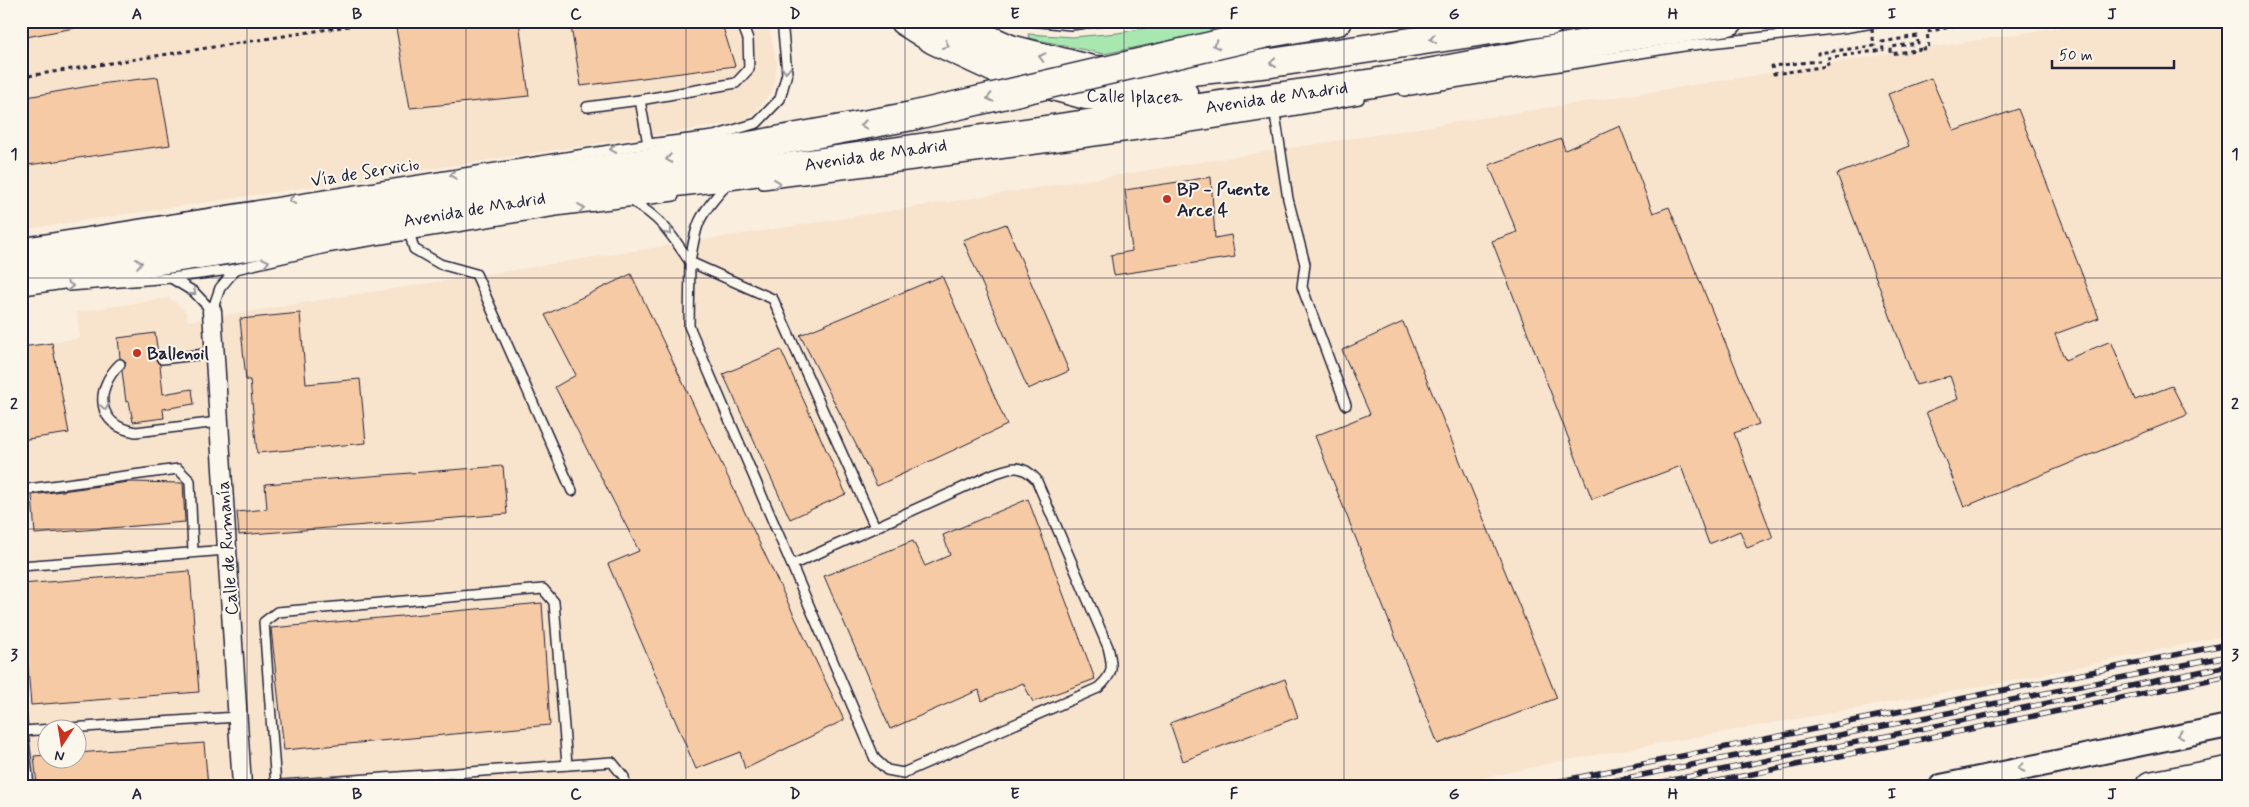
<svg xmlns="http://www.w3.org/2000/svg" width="2249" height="807" viewBox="0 0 2249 807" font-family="Mynerve,sans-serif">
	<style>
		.built { fill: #f8e3cd; fill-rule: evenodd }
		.green { fill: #a8e7af; stroke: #658475 }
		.building { fill: #f5caa4; stroke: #22223b }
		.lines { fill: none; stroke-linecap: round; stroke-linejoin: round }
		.service-casing { stroke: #22223b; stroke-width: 12 }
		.minor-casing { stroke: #22223b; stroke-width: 21 }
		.tertiary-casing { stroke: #22223b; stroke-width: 26 }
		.primary-casing { stroke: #22223b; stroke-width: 31 }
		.motorway-casing { stroke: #22223b; stroke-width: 31 }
		.path { stroke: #22223b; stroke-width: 3; stroke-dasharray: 4 4; stroke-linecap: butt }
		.service { stroke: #fbf7ec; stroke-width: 9 }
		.minor { stroke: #fbf7ec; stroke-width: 18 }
		.tertiary { stroke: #fbf7ec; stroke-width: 22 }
		.primary { stroke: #fbf7ec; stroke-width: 28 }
		.motorway { stroke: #fbf7ec; stroke-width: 28 }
		.rail-casing { stroke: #22223b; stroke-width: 5.5 }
		.rail { stroke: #fbf7ec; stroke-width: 4; stroke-dasharray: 11; stroke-linecap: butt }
		.primary-bridge-casing { stroke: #22223b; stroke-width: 31; stroke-linecap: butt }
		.path-bridge { stroke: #22223b; stroke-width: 3; stroke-dasharray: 4 4; stroke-linecap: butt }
		.primary-bridge { stroke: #fbf7ec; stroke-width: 28 }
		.oneway { stroke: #99979c }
		.grid { fill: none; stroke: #22223b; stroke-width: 1; stroke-opacity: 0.55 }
		.poi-dot { fill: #c8321e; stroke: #fbf7ec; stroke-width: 2 }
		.labels { text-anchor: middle; stroke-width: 4; stroke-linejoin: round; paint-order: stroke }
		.street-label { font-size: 18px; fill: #22223b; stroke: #fbf7ec }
		.poi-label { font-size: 18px; font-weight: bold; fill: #22223b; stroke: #fbf7ec; text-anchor: start }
		.neatline { fill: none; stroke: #22223b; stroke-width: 2 }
		.grid-label { font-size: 16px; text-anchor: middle; font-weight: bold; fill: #22223b }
	</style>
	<rect width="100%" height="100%" fill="#faeede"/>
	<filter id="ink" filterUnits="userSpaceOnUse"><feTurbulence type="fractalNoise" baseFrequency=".02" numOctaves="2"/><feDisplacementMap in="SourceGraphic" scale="10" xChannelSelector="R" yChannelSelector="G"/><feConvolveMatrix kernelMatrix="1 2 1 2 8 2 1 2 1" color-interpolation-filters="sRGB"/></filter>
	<g filter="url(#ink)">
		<g class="built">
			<polygon points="21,21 767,21 777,63 773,90 747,121 21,230"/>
			<path d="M2101,21H2228V635L2026,678L1560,761L1448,786H21V347L80,338L77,312L169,298L186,312L188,321ZM48,730H78V760H48Z"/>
		</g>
		<polygon class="green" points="1181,21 1264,21 1104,54 1029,38 1028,34 1073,37 1118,33"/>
		<g class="building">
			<polygon points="21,21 73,21 74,28 21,38"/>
			<polygon points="439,21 519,21 529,96 410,108 396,28"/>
			<polygon points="570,21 721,21 735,66 581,86"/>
			<polygon points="158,77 170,145 21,166 21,98 107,83"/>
			<polygon points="1931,78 1954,131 2018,109 2099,318 2055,334 2065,360 2111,341 2135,400 2172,386 2187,415 1964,507 1926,412 1958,399 1950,376 1916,385 1837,174 1909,146 1888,94"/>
			<polygon points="1620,126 1653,213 1669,207 1759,424 1734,433 1773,538 1747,548 1740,531 1709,544 1681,466 1592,499 1492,241 1517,232 1489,165 1561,139 1565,150"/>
			<polygon points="1211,177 1215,238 1231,235 1235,257 1114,275 1111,255 1132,251 1125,190"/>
			<polygon points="1006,224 1069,371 1028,389 963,240"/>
			<polygon points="631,274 844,720 745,769 740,752 696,769 608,564 639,551 555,387 576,375 545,315"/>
			<polygon points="942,276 1007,425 877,486 800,335"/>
			<polygon points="300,313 306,384 360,379 366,443 257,453 250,380 246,380 240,319"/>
			<polygon points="1403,322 1557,698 1438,744 1315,436 1370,414 1342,350"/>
			<polygon points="155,333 158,354 156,360 160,365 163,394 192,389 194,404 163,409 164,418 133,422 129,401 126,402 122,371 126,362 120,358 118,338"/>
			<polygon points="52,343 69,433 21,440 21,347"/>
			<polygon points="781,350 846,494 790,519 723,374"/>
			<polygon points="503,466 507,514 239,535 237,512 267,509 265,484"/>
			<polygon points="129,482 183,483 185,522 35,534 32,495"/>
			<polygon points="1028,499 1095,679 1033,702 1023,683 982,701 979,690 890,729 824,576 913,541 925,566 950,555 943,535"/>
			<polygon points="190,571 199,692 31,705 21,584"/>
			<polygon points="542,603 550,725 284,750 271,628"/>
			<polygon points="1285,679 1298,717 1183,761 1170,723"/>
			<polygon points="204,743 208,786 37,786 34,756 48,755 48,760 78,760 78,753"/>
		</g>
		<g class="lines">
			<g class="service-casing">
				<g id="service">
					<polyline points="1031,21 1071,25 1101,21"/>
					<polyline points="1404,91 1684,46 1843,28 1886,21"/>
					<polyline points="587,107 640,100"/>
					<polyline points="1275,114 1288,199 1305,264 1302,287 1346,405"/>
					<polyline points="648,144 640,100 736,83 749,69 748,39 741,21"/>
					<path d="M763,184C963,159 1162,135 1359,99"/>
					<path d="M632,201C663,220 670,233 690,262C696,225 697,218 723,189"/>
					<polyline points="410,235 414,249 440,264 476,274 572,491"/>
					<polyline points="21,243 648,144 714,136 757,123 780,99 787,73 782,21"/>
					<polyline points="171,278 194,292 212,311 220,288 236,269"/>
					<polyline points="69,286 171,278 236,269 326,248 556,211 674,196"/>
					<polyline points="162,359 214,353"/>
					<path d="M120,364C94,389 96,426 136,432L218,422"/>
					<polyline points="21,490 178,469 190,481 193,552"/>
					<path d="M792,565L993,474C1012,467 1021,463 1036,479L1108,647C1113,667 1114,674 1098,688L903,773L887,770L875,759L689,326L690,262L773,299L875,527"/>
					<polyline points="21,566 227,550"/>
					<polyline points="21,713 29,786"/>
					<polyline points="23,731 237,717"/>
					<polyline points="268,786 612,762 624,777 625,786"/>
					<polyline points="276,786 264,622 277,612 543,589 554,602 567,765"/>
				</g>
			</g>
			<g class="minor-casing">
				<polyline id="minor" points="212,311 242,786"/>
			</g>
			<g class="tertiary-casing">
				<polyline id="tertiary" points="1941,786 2228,726"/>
			</g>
			<g class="primary-casing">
				<g id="primary">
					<path id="s1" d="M904,21L934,40L1005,73L1086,95L1167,97L1184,95"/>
					<polyline points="947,21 1010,49 1093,70 1170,73 1271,63 1551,21"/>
					<polyline points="1263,34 1338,21"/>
					<polyline points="21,258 717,152 912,116"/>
					<path id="s2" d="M21,281L233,249L553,196L719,177L1374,83L1617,38L1729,21"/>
				</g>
			</g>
			<g class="motorway-casing">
				<polyline id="motorway" points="2150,786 2228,771"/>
			</g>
			<g class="path">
				<polyline points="2006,21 2007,21"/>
				<polyline points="1922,49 1929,48 1927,32 1978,21"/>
				<polyline points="21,77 380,21"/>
			</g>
			<use href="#service" class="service"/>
			<use href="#minor" class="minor"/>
			<use href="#tertiary" class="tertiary"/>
			<use href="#primary" class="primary"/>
			<use href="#motorway" class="motorway"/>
			<g class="rail-casing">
				<g id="rail">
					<polyline points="1536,786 2228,644"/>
					<polyline points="1588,786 2228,656"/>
					<polyline points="1643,786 2228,666"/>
					<polyline points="1694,786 2228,676"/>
				</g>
			</g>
			<use href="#rail" class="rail"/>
			<g class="primary-bridge-casing">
				<polyline id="primary-bridge" points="912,116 1263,34"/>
			</g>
			<polyline class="path-bridge" points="1871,21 1874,46 1818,53 1819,61 1772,66 1774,74 1828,66 1827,58 1883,50 1882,42 1917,36 1918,43 1891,47 1891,54 1922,49"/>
			<use href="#primary-bridge" class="primary-bridge"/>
		</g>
		<defs><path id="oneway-chevron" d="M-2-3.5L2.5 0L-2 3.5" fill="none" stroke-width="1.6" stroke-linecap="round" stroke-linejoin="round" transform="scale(1.25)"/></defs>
		<g class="oneway">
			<use href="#oneway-chevron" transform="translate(1433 39) rotate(171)"/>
			<use href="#oneway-chevron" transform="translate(946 45) rotate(25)"/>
			<use href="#oneway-chevron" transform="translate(1216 45) rotate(167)"/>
			<use href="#oneway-chevron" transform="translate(1042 57) rotate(-166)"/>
			<use href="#oneway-chevron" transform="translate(1273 63) rotate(173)"/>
			<use href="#oneway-chevron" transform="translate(786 70) rotate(91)"/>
			<use href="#oneway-chevron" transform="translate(990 98) rotate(167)"/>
			<use href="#oneway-chevron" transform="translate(864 125) rotate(170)"/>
			<use href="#oneway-chevron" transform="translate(613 149) rotate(171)"/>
			<use href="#oneway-chevron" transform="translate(669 159) rotate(171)"/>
			<use href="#oneway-chevron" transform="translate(453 175) rotate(171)"/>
			<use href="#oneway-chevron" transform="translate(777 183) rotate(-7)"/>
			<use href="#oneway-chevron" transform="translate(292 200) rotate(171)"/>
			<use href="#oneway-chevron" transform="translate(581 208) rotate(-7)"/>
			<use href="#oneway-chevron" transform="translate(669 232) rotate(52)"/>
			<use href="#oneway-chevron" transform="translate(266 262) rotate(-13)"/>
			<use href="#oneway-chevron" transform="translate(139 263) rotate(-8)"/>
			<use href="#oneway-chevron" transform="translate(70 286) rotate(-2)"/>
			<use href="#oneway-chevron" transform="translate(193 292) rotate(38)"/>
			<use href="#oneway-chevron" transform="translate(105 407) rotate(80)"/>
			<use href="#oneway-chevron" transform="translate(2180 735) rotate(169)"/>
			<use href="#oneway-chevron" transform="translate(2021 768) rotate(168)"/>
		</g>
	</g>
	<path class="grid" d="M247,21V786M466,21V786M686,21V786M905,21V786M1124,21V786M1344,21V786M1563,21V786M1783,21V786M2002,21V786M21,278H2228M21,529H2228"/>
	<g class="poi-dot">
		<circle cx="1167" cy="199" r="5"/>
		<circle cx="137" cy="353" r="5"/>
	</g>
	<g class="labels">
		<g class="street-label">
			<text dy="6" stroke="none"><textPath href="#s1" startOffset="246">Calle Iplacea</textPath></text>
			<text dy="6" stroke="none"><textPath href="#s2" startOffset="1269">Avenida de Madrid</textPath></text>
			<text dy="6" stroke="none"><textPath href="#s2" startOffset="864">Avenida de Madrid</textPath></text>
			<text transform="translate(365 172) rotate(-9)" y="6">Vía de Servicio</text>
			<text dy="6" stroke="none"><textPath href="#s2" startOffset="459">Avenida de Madrid</textPath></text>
			<text transform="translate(227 548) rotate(-94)" y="6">Calle de Rumanía</text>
		</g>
		<g class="poi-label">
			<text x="1177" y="195">BP - Puente<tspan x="1177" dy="21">Arce 4</tspan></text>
			<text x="147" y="359">Ballenoil</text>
		</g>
	</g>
	<rect width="2249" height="807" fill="none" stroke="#fbf7ec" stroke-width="55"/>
	<g transform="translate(62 744) rotate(192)"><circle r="24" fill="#fbf7ec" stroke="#a4a2a5"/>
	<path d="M0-4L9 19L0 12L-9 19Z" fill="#c8321e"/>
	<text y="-8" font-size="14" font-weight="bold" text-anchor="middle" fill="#22223b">N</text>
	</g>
	<path d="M2052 60v8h122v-8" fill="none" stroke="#22223b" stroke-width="2.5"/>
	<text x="2059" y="60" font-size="15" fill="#22223b" stroke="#fbf7ec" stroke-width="4" paint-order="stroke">50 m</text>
	<rect x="28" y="28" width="2194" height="752" class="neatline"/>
	<g class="grid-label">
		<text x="137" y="19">A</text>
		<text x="357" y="19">B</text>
		<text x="576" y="19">C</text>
		<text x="795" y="19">D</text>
		<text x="1015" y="19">E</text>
		<text x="1234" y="19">F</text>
		<text x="1454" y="19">G</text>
		<text x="1673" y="19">H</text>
		<text x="1892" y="19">I</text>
		<text x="2112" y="19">J</text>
		<text x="14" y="159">1</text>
		<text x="2235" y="159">1</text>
		<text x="14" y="409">2</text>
		<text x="2235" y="409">2</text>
		<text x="14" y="660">3</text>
		<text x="2235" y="660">3</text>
		<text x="137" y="799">A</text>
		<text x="357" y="799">B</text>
		<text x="576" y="799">C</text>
		<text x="795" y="799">D</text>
		<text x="1015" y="799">E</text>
		<text x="1234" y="799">F</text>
		<text x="1454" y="799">G</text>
		<text x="1673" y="799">H</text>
		<text x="1892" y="799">I</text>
		<text x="2112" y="799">J</text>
	</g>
</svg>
